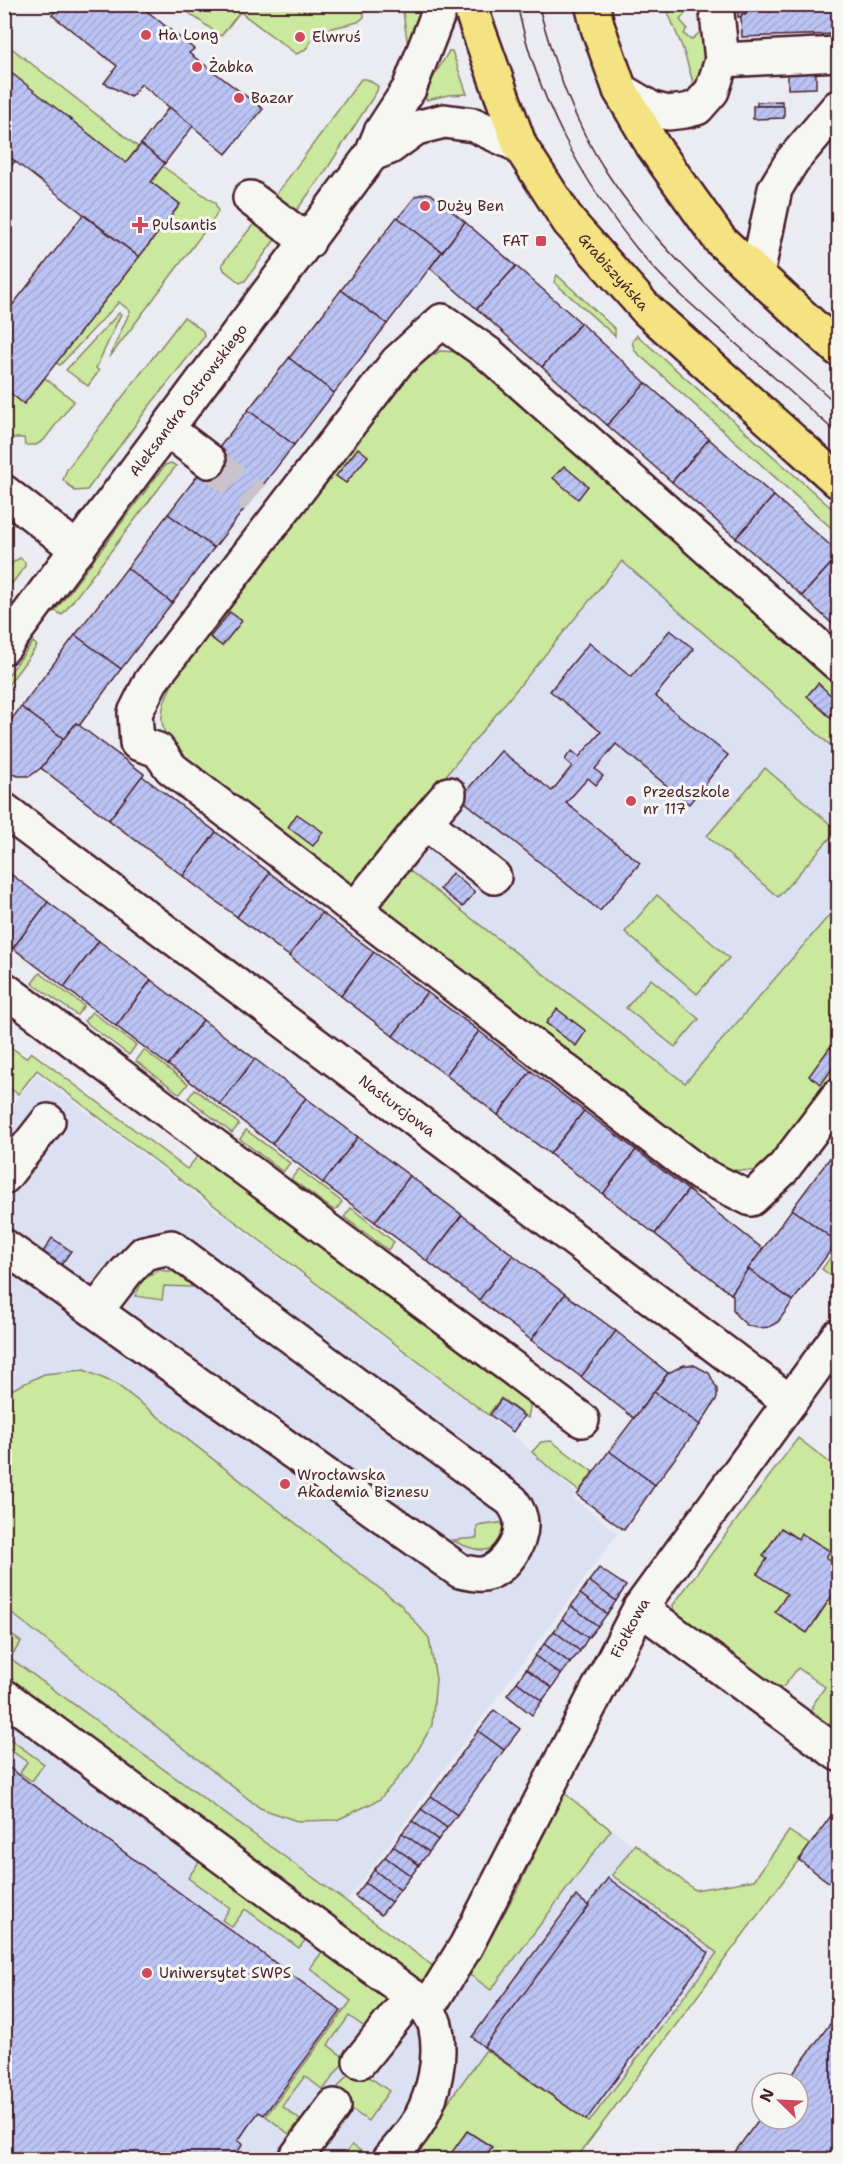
<svg xmlns="http://www.w3.org/2000/svg" width="843" height="2164" viewBox="0 0 843 2164" font-family="'Shantell Sans',sans-serif">
	<style>
		.built { fill: #dce0f3 }
		.green { fill: #cbe89f; stroke: #8a8465; stroke-width: 1.5 }
		.building { fill: url(#building-hatch); stroke: #4a1f2b; stroke-width: 1.5 }
		.lines { fill: none; stroke-linecap: round; stroke-linejoin: round }
		.minor-tunnel { stroke: #cac3ca; stroke-width: 33; stroke-dasharray: 33 16; stroke-linecap: butt }
		.minor-casing { stroke: #4a1f2b; stroke-width: 38 }
		.major-casing { stroke: #4a1f2b; stroke-width: 38 }
		.minor { stroke: #f6f6f2; stroke-width: 33 }
		.major { stroke: #f4e382; stroke-width: 33 }
		.tram { stroke: #4a1f2b; stroke-width: 1.5 }
		.poi-dot { fill: #d1495b; stroke: #f6f6f2; stroke-width: 2 }
		.labels { text-anchor: middle; stroke-width: 6; stroke-linejoin: round; paint-order: stroke }
		.poi-label { font-size: 15px; fill: #4a1f2b; stroke: #f6f6f2; text-anchor: start }
		.street-label { font-size: 15px; fill: #4a1f2b; stroke: #f6f6f2 }
	</style>
	<defs>
		<pattern id="building-hatch" width="6" height="6" patternUnits="userSpaceOnUse" patternTransform="scale(1.5)"><rect width="6" height="6" fill="#bbc3f4"/><path d="M-1 1l2-2M0 6l6-6M5 7l2-2" fill="none" stroke="#a2a7d1"/></pattern>
	</defs>
	<rect width="100%" height="100%" fill="#eaecf2"/>
	<filter id="ink" filterUnits="userSpaceOnUse"><feTurbulence type="fractalNoise" baseFrequency=".0167" numOctaves="2"/><feDisplacementMap in="SourceGraphic" scale="12" xChannelSelector="R" yChannelSelector="G"/><feConvolveMatrix kernelMatrix="1 2 1 2 8 2 1 2 1" color-interpolation-filters="sRGB"/></filter>
	<g filter="url(#ink)">
		<g class="built">
			<polygon points="622,561 838,752 838,905 685,1083 383,851"/>
			<polygon points="37,1074 521,1442 576,1493 573,1498 618,1533 347,1901 454,1981 467,1973 491,1990 610,1827 746,1931 576,2159 5,2159 4,1116"/>
		</g>
		<g class="green">
			<path d="M364,4V17L358,22L315,32C310,43 308,51 296,54L240,12L221,36L178,5Z"/>
			<polygon points="402,5 425,5 409,54"/>
			<path d="M665,5H692L680,20L687,28L684,34L691,40L706,27C708,50 712,67 694,85L683,49Z"/>
			<polygon points="5,43 138,147 126,163 5,69"/>
			<polygon points="449,51 452,51 467,94 448,95 427,100 424,97 424,93"/>
			<polygon points="361,79 367,79 378,86 377,91 325,172 293,215 272,200"/>
			<polygon points="162,166 215,203 218,211 215,217 109,358 130,311 119,302 60,365 56,363 180,205 151,182"/>
			<polygon points="256,221 276,238 245,281 240,283 224,270 222,264"/>
			<polygon points="557,275 615,329 615,336 554,282"/>
			<polygon points="119,313 121,314 96,368 99,371 88,386 66,370"/>
			<polygon points="184,317 203,331 204,337 147,409 87,490 75,491 63,480 67,469"/>
			<polygon points="637,335 838,514 838,534 635,351 632,342"/>
			<path d="M440,351L456,352L470,356L838,676V752L622,561L384,851L685,1083L838,905V1073L775,1161L756,1171L732,1170L709,1162L195,776C161,734 149,722 179,672C239,593 298,514 360,437C382,410 410,367 440,351Z"/>
			<polygon points="45,378 74,401 44,440 36,445 25,445 24,438 13,438 5,431 4,388 24,404"/>
			<polygon points="171,463 176,466 62,615 55,611 165,465"/>
			<path d="M20,558L25,562V566L5,593C4,579 5,565 20,558Z"/>
			<polygon points="33,642 37,646 5,689 5,679"/>
			<polygon points="765,768 837,830 778,897 707,836"/>
			<polygon points="657,895 729,958 697,994 625,932"/>
			<polygon points="40,973 84,1006 77,1015 32,983"/>
			<polygon points="651,979 699,1019 675,1047 626,1008"/>
			<polygon points="92,1012 136,1045 129,1055 84,1021"/>
			<polygon points="5,1043 26,1058 31,1052 187,1169 203,1150 528,1396 530,1407 528,1418 501,1398 488,1415 37,1070 18,1094 4,1084"/>
			<polygon points="144,1050 188,1084 180,1094 136,1061"/>
			<polygon points="195,1089 239,1124 232,1133 188,1098"/>
			<polygon points="246,1130 290,1163 283,1172 240,1139"/>
			<polygon points="299,1169 342,1202 335,1211 291,1179"/>
			<polygon points="351,1208 394,1242 388,1250 344,1217"/>
			<polygon points="838,1247 838,1281 822,1269"/>
			<polygon points="159,1270 182,1273 192,1287 164,1286 162,1300 135,1296 143,1280"/>
			<polygon points="84,1370 116,1384 401,1605 429,1638 436,1679 432,1725 410,1764 379,1800 337,1820 297,1821 260,1808 5,1608 5,1393 44,1374"/>
			<polygon points="798,1438 838,1469 838,1735 812,1716 812,1706 825,1687 798,1668 784,1686 774,1690 674,1615 673,1605"/>
			<polygon points="551,1441 593,1472 579,1491 555,1473 532,1452 541,1442"/>
			<path d="M507,1522C497,1558 480,1554 452,1540L477,1538V1526Z"/>
			<polygon points="5,1630 21,1642 10,1658 347,1902 433,1966 420,1985 5,1683"/>
			<polygon points="4,1714 10,1739 44,1764 32,1781 20,1773 27,1762 5,1746"/>
			<polygon points="564,1793 611,1830 491,1990 470,1975 517,1890"/>
			<polygon points="789,1831 810,1845 576,2159 419,2160 411,2153 486,2050 589,2122 717,1953 612,1875 635,1844 695,1890 754,1880"/>
			<polygon points="203,1856 311,1933 299,1948 245,1909 232,1927 222,1920 230,1908 188,1878"/>
			<polygon points="331,1948 391,1997 369,2030 349,2016 328,2045 346,2059 323,2090 305,2076 282,2106 300,2120 289,2134 266,2116 351,2001 310,1968 323,1951"/>
			<polygon points="354,2066 389,2091 368,2121 332,2095"/>
			<polygon points="352,2145 373,2159 341,2159"/>
		</g>
		<g class="building">
			<polygon points="60,4 138,4 194,49 189,53 263,109 226,154 141,84 131,97 104,83 117,66 52,15"/>
			<polygon points="738,4 745,4 746,14 742,14 741,17 738,17"/>
			<polygon points="745,4 838,4 838,34 742,37 741,17 742,14 746,14"/>
			<polygon points="5,68 126,163 141,144 165,163 151,182 180,204 139,257 4,153"/>
			<polygon points="816,71 816,88 788,89 788,73"/>
			<polygon points="782,101 782,106 757,106 757,102"/>
			<polygon points="753,106 784,106 784,118 753,119"/>
			<polygon points="169,107 193,126 165,163 141,144"/>
			<polygon points="4,153 15,161 4,175"/>
			<polygon points="426,193 431,194 465,222 442,252 398,218 416,196"/>
			<polygon points="83,215 139,257 24,404 4,388 4,303 11,307"/>
			<polygon points="397,217 442,252 387,324 341,290"/>
			<polygon points="465,222 516,266 477,309 430,268"/>
			<polygon points="516,266 581,323 542,367 477,309"/>
			<polygon points="341,290 387,324 334,393 289,358"/>
			<polygon points="581,323 646,383 607,425 542,367"/>
			<polygon points="289,358 334,393 294,445 248,410"/>
			<polygon points="646,383 709,439 672,482 607,425"/>
			<polygon points="248,410 294,445 214,548 168,514"/>
			<polygon points="709,439 774,496 736,538 672,482"/>
			<polygon points="358,448 368,456 346,483 336,476"/>
			<polygon points="564,466 588,486 578,499 553,478"/>
			<polygon points="774,496 838,552 838,556 802,596 736,538"/>
			<polygon points="168,514 214,548 172,603 127,568"/>
			<polygon points="838,556 838,629 802,596"/>
			<polygon points="127,568 172,603 121,669 75,635"/>
			<polygon points="230,612 242,621 222,646 210,637"/>
			<polygon points="670,630 694,649 655,696 728,755 689,804 616,744 595,769 603,776 596,785 588,778 566,803 640,863 600,911 460,798 501,751 552,791 572,766 565,760 568,755 572,751 579,757 601,732 550,691 589,643 631,677"/>
			<polygon points="75,635 121,669 79,726 76,723 64,739 21,707"/>
			<polygon points="818,683 838,702 838,713 833,720 807,696"/>
			<polygon points="21,707 64,739 41,768 30,776 18,776 11,773 4,767 4,729"/>
			<polygon points="76,723 144,774 109,820 41,768"/>
			<polygon points="142,776 216,832 183,876 109,820"/>
			<polygon points="297,814 323,832 313,846 288,827"/>
			<polygon points="216,832 270,873 237,917 183,876"/>
			<polygon points="4,869 48,902 13,948 4,942"/>
			<polygon points="270,873 322,913 289,956 237,917"/>
			<polygon points="452,873 475,892 463,907 440,889"/>
			<polygon points="48,902 99,941 64,987 13,948"/>
			<polygon points="322,913 374,952 341,996 289,956"/>
			<polygon points="99,941 151,980 116,1026 64,987"/>
			<polygon points="374,952 427,992 393,1036 341,996"/>
			<polygon points="151,980 203,1020 168,1065 116,1026"/>
			<polygon points="427,992 479,1031 446,1075 393,1036"/>
			<polygon points="557,1009 586,1031 576,1046 546,1023"/>
			<polygon points="203,1020 255,1059 220,1104 168,1065"/>
			<polygon points="479,1031 531,1071 498,1115 446,1075"/>
			<polygon points="830,1047 838,1053 838,1061 821,1084 809,1076"/>
			<polygon points="255,1059 306,1098 272,1144 220,1104"/>
			<polygon points="531,1071 584,1111 550,1154 498,1115"/>
			<polygon points="306,1098 358,1137 323,1183 272,1144"/>
			<polygon points="584,1111 636,1150 603,1194 550,1154"/>
			<polygon points="358,1137 410,1176 375,1222 323,1183"/>
			<polygon points="636,1150 688,1190 655,1234 603,1194"/>
			<polygon points="832,1155 838,1160 838,1239 837,1242 792,1209"/>
			<polygon points="410,1176 462,1215 427,1261 375,1222"/>
			<polygon points="688,1190 763,1249 731,1294 655,1234"/>
			<polygon points="792,1209 837,1242 793,1301 748,1269"/>
			<polygon points="462,1215 513,1255 479,1300 427,1261"/>
			<polygon points="52,1238 71,1251 61,1265 43,1252"/>
			<polygon points="513,1255 565,1294 531,1340 479,1300"/>
			<polygon points="748,1269 793,1301 778,1322 769,1327 759,1328 748,1326 737,1316 733,1310 733,1295 731,1294"/>
			<polygon points="565,1294 616,1331 581,1377 531,1340"/>
			<polygon points="616,1331 668,1373 634,1418 581,1377"/>
			<polygon points="684,1365 694,1365 709,1373 717,1389 717,1398 700,1425 654,1392 668,1373"/>
			<polygon points="654,1392 700,1425 655,1485 609,1451"/>
			<polygon points="501,1399 524,1416 513,1432 490,1415"/>
			<polygon points="838,1438 838,1454 831,1448"/>
			<polygon points="609,1451 655,1485 624,1530 577,1495"/>
			<polygon points="781,1528 798,1539 801,1533 830,1551 826,1557 838,1565 838,1587 807,1633 775,1612 787,1594 757,1574 767,1559 763,1556"/>
			<polygon points="599,1568 626,1586 616,1601 589,1581"/>
			<polygon points="589,1581 616,1601 607,1614 580,1594"/>
			<polygon points="580,1594 607,1614 598,1626 571,1606"/>
			<polygon points="571,1606 598,1626 588,1638 562,1619"/>
			<polygon points="562,1619 588,1638 580,1651 554,1631"/>
			<polygon points="554,1631 580,1651 570,1663 544,1644"/>
			<polygon points="544,1644 570,1663 561,1675 535,1656"/>
			<polygon points="535,1656 561,1675 552,1688 526,1669"/>
			<polygon points="526,1669 552,1688 542,1701 517,1682"/>
			<polygon points="517,1682 542,1701 532,1715 507,1695"/>
			<polygon points="494,1710 520,1729 504,1750 478,1731"/>
			<polygon points="478,1731 504,1750 457,1815 431,1796"/>
			<polygon points="4,1764 341,2011 264,2115 259,2112 248,2126 238,2141 243,2144 232,2160 8,2160 4,2157"/>
			<polygon points="431,1796 457,1815 447,1828 421,1809"/>
			<polygon points="838,1806 838,1889 799,1860"/>
			<polygon points="421,1809 447,1828 438,1840 412,1821"/>
			<polygon points="412,1821 438,1840 429,1852 402,1833"/>
			<polygon points="402,1833 429,1852 419,1865 393,1846"/>
			<polygon points="393,1846 419,1865 411,1876 385,1857"/>
			<polygon points="385,1857 411,1876 400,1890 374,1870"/>
			<polygon points="374,1870 400,1890 391,1902 365,1883"/>
			<polygon points="608,1878 709,1953 586,2120 484,2047"/>
			<polygon points="365,1883 391,1902 381,1915 355,1896"/>
			<polygon points="576,1896 589,1906 484,2047 472,2037"/>
			<polygon points="838,2013 838,2160 729,2160 762,2115 762,2119 798,2119 798,2083 786,2083"/>
			<polygon points="467,2131 492,2147 483,2160 440,2160 446,2152 450,2155"/>
		</g>
		<g class="lines">
			<polyline class="minor-tunnel" points="209,461 255,498"/>
			<g class="minor-casing">
				<g id="minor">
					<polyline points="722,60 838,54"/>
					<polyline points="620,90 652,109 668,113 685,111 697,108 712,91 722,60 716,4"/>
					<polyline points="372,154 390,147 416,128 444,121 474,125 520,146"/>
					<polyline points="250,198 308,242"/>
					<polyline points="757,274 775,189 792,161 838,107"/>
					<polyline points="168,430 209,461"/>
					<polyline points="4,492 78,550"/>
					<path id="s1" d="M4,647L372,154L381,132L409,89L442,4"/>
					<polyline points="838,664 490,355 442,321 397,362 151,681 135,713 137,743 158,750 171,768 700,1174 751,1199 782,1170 838,1096"/>
					<path id="s2" d="M4,810L790,1402"/>
					<polyline points="425,822 449,794"/>
					<polyline points="355,909 425,822 494,877"/>
					<polyline points="4,989 582,1420"/>
					<polyline points="4,1177 48,1121"/>
					<path d="M4,1246L460,1571C468,1573 476,1575 484,1574C504,1570 522,1543 521,1523C521,1515 516,1507 512,1501L171,1247L144,1253L126,1272L96,1311"/>
					<polyline points="640,1608 838,1754"/>
					<path d="M4,1696L412,1996C422,2005 434,2015 436,2029C442,2058 434,2093 420,2119C412,2134 399,2147 389,2160"/>
					<path id="s3" d="M427,2009L466,1946L640,1608L838,1336"/>
					<polyline points="360,2061 412,1996"/>
					<polyline points="294,2160 334,2106"/>
				</g>
			</g>
			<g class="major-casing">
				<g id="major">
					<path id="s4" d="M469,4L520,146L569,222L647,310L838,481"/>
					<polyline points="592,4 598,28 620,90 653,146 720,240 838,349"/>
				</g>
			</g>
			<use href="#minor" class="minor"/>
			<use href="#major" class="major"/>
			<g class="tram">
				<path d="M517,4C536,95 580,179 638,250C666,284 700,312 733,341C768,372 803,403 838,434"/>
				<path d="M538,4C554,63 573,122 607,173C667,265 757,333 838,405"/>
			</g>
		</g>
	</g>
	<g class="poi-dot">
		<circle cx="146" cy="35" r="6"/>
		<circle cx="300" cy="37" r="6"/>
		<circle cx="197" cy="67" r="6"/>
		<circle cx="239" cy="98" r="6"/>
		<circle cx="425" cy="206" r="6"/>
		<path d="M137 216h6v6h6v6h-6v6h-6v-6h-6v-6h6z"/>
		<rect x="535" y="235" width="12" height="12" rx="3"/>
		<circle cx="631" cy="801" r="6"/>
		<circle cx="285" cy="1484" r="6"/>
		<circle cx="147" cy="1973" r="6"/>
	</g>
	<g class="labels">
		<g class="poi-label">
			<text x="158" y="40">Ha Long</text>
			<text x="312" y="42">Elwruś</text>
			<text x="209" y="72">Żabka</text>
			<text x="251" y="103">Bazar</text>
			<text x="437" y="211">Duży Ben</text>
			<text x="152" y="230">Pulsantis</text>
			<text x="529" y="246" text-anchor="end">FAT</text>
			<text x="643" y="797">Przedszkole<tspan x="643" dy="17">nr 117</tspan></text>
			<text x="297" y="1480">Wrocławska<tspan x="297" dy="17">Akademia Biznesu</tspan></text>
			<text x="159" y="1978">Uniwersytet SWPS</text>
		</g>
		<g class="street-label">
			<text dy="5" stroke="none"><textPath href="#s4" startOffset="308">Grabiszyńska</textPath></text>
			<text dy="5" stroke="none"><textPath href="#s1" startOffset="308">Aleksandra Ostrowskiego</textPath></text>
			<text dy="5" stroke="none"><textPath href="#s2" startOffset="492">Nasturcjowa</textPath></text>
			<text dy="5" stroke="none"><textPath href="#s3" startOffset="432">Fiołkowa</textPath></text>
		</g>
	</g>
	<rect width="843" height="2164" fill="none" stroke="#f6f6f2" stroke-width="24"/>
	<rect x="12" y="12" width="819" height="2140" fill="none" stroke="#4a1f2b" stroke-width="2" filter="url(#ink)"/>
	<g transform="translate(780 2101) rotate(294)"><circle r="28" fill="#f6f6f2" stroke="#b1a0a2" stroke-width="1.5"/>
	<path d="M0-4.5L10 22L0 15L-10 22Z" fill="#d1495b"/>
	<text y="-9" font-size="16" font-weight="bold" text-anchor="middle" fill="#4a1f2b">N</text>
	</g>
</svg>
